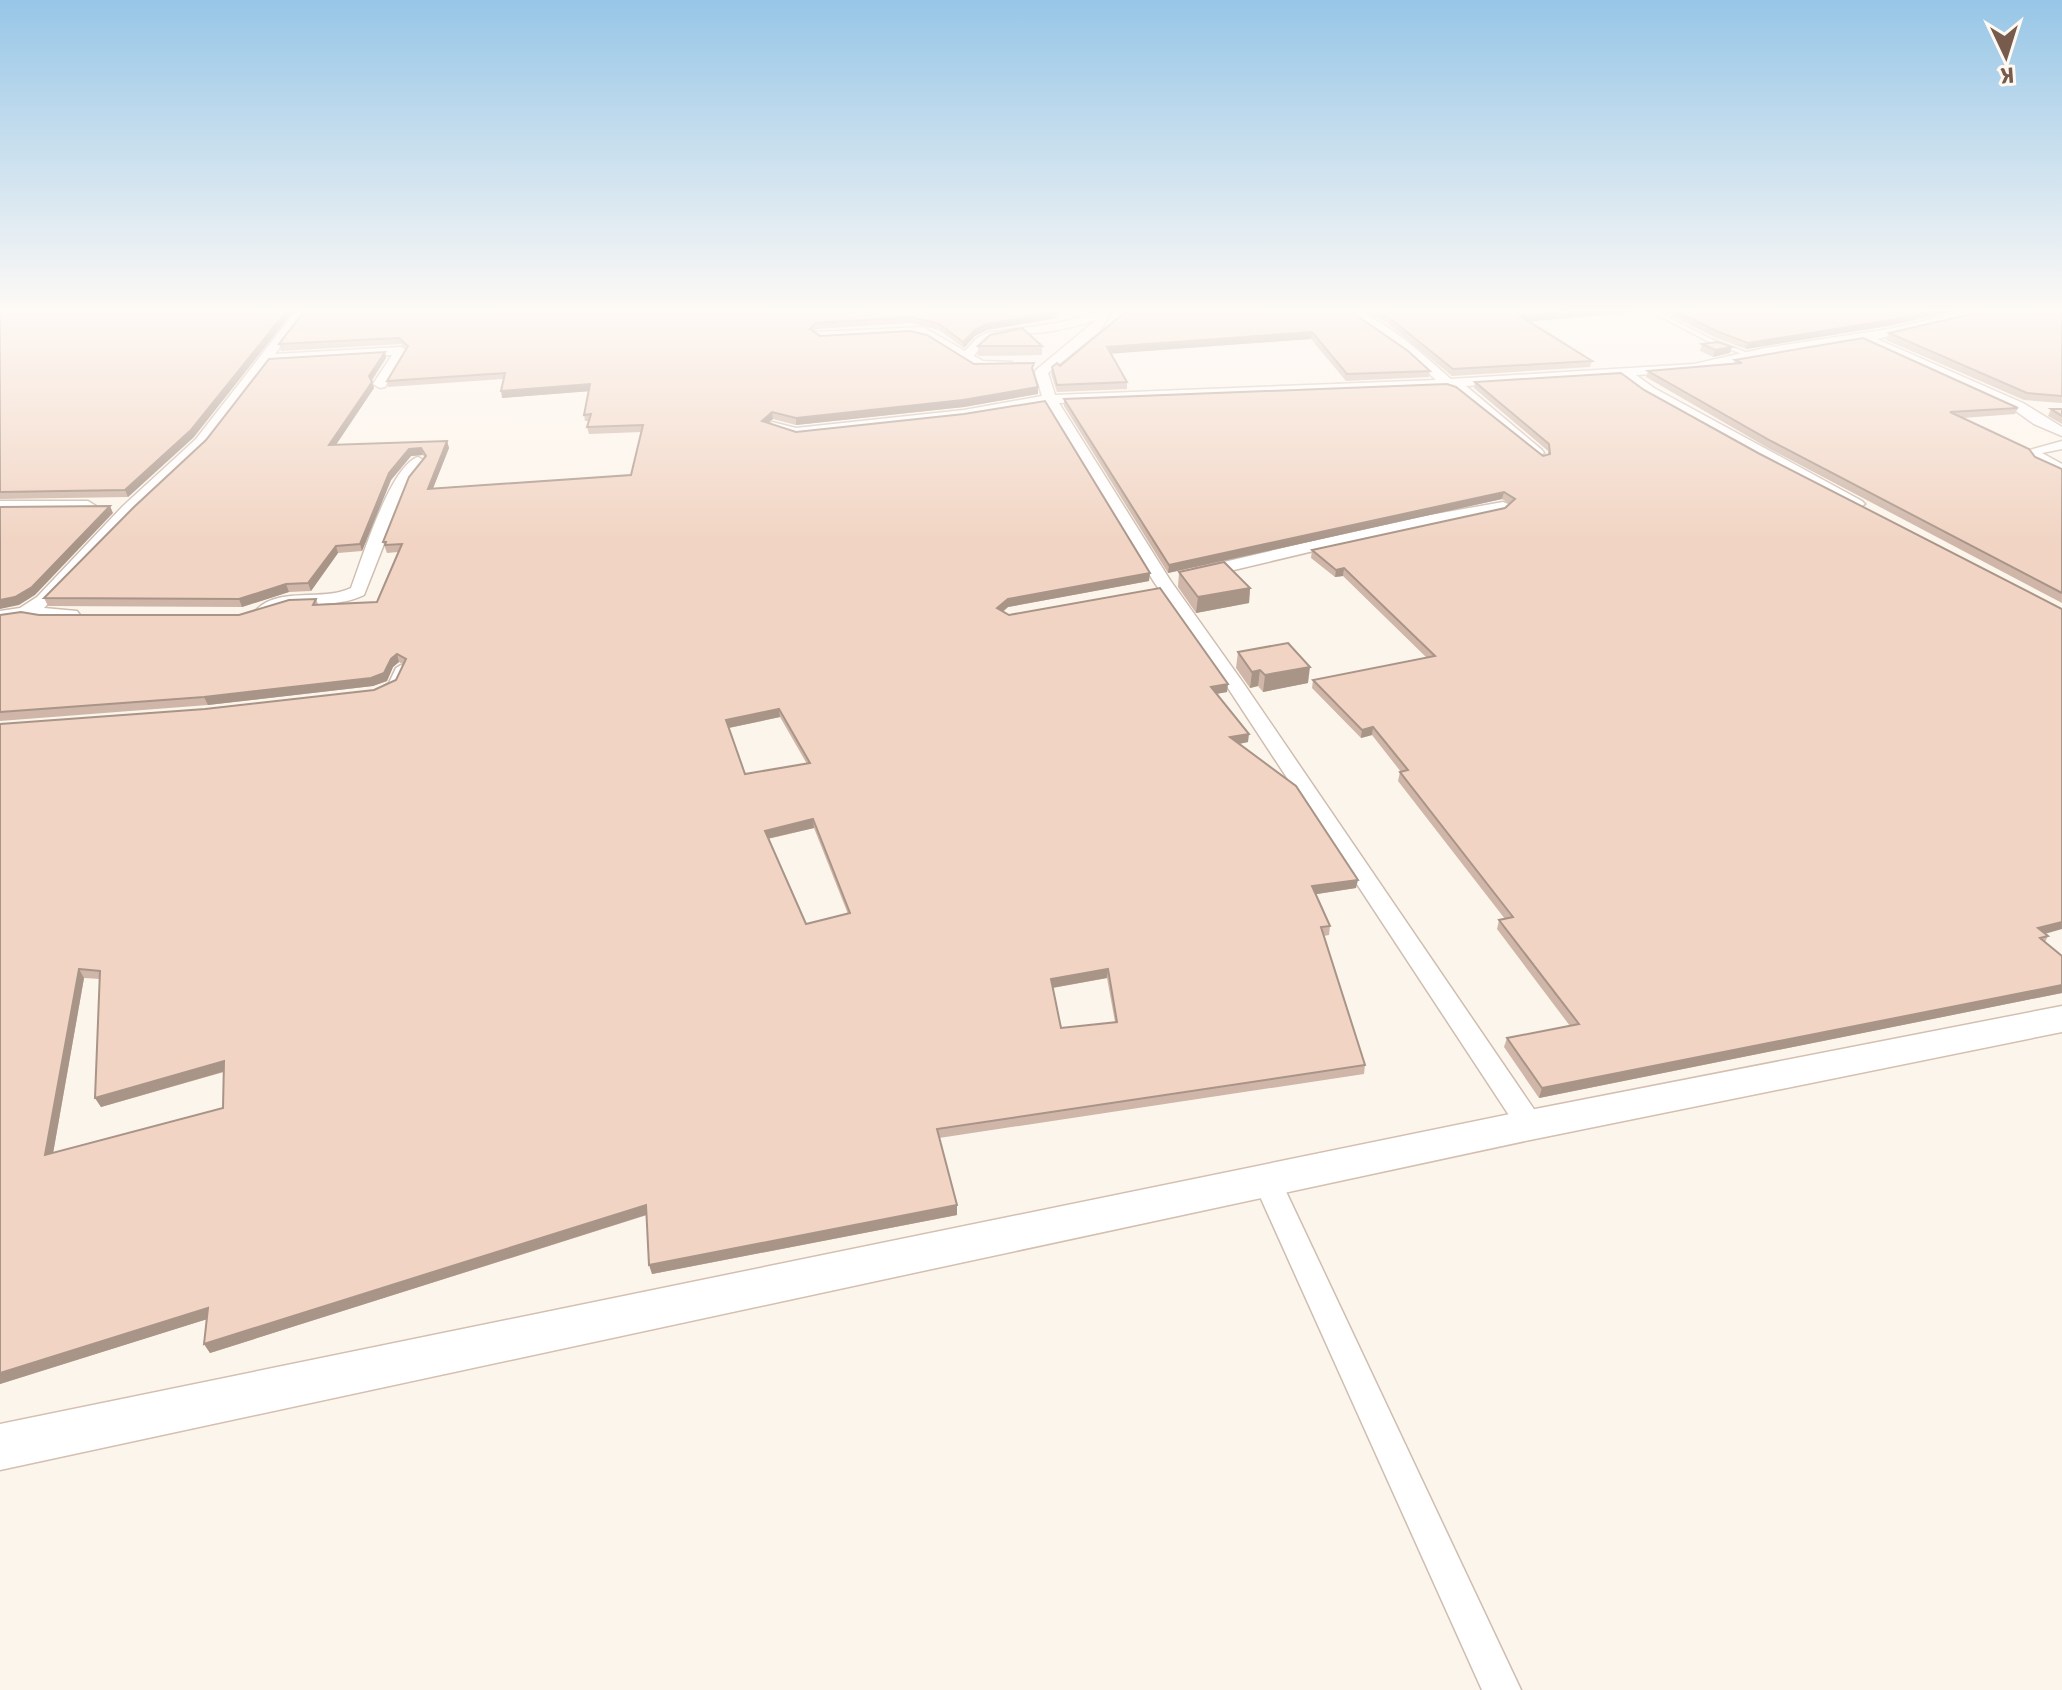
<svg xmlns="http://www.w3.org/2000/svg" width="2062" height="1690" viewBox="0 0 2062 1690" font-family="Signika,sans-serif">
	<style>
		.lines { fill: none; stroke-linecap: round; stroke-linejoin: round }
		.lane-casing { stroke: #cfbdb0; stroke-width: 3 }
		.street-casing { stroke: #cfbdb0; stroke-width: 3 }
		.secondary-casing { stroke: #d4bfb0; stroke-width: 3 }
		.lane { fill: #fff; fill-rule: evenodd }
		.street { fill: #fff; fill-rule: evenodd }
		.secondary { fill: #fff; fill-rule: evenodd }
		.wall { fill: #cfb6a8; fill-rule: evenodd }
		.shaded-wall { fill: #a99488 }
		.building { fill: #f1d4c3; stroke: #a99488; stroke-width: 2; fill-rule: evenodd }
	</style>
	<rect width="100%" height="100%" fill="#fcf5eb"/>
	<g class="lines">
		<g class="lane-casing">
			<g id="lane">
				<polygon points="1644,308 1651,308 1713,340 1753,355 1748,356 1709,342"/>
				<polygon points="401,665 406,668 396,687 386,691 383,690 381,688 389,683 396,668"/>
			</g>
		</g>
		<g class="street-casing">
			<g id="street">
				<polygon points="298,308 310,308 275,354 401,347 407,351 385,387 380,388 373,384 392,355 269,362 206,445 135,512 44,608 77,611 80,615 77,619 25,617 0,621 0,611 20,608 37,597 123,506 196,439"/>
				<path d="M1102,308H1114L1100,331L1048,373L1055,395L1436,380L1409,355L1342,308C1374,308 1427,358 1451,379L1694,364L1765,348L1889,329L1980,308H1999L1997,310L1877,339L2023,403L2062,427V436L2034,424L2013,409L1861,341L1765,356L1694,372L1636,375L1654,388L1862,501L1865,504L1857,509L1644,394L1620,376L1466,386L1542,450L1544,453L1537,457L1456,391L1446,387L1059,403L1170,580L1244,684L1540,1118L1544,1125L1540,1132L1530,1135L1520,1132L1226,685L1154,582L1046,404L964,418L796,436L765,426L772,422L796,428L964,410L1042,396L1035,373L1036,370L1096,320C1082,324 1067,329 1052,331C1026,336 990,330 974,356L983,361L1012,362V368L1007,369L975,368L921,335L820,339L814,335L816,332L923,327L965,351L977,338L987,333L1058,323L1100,312Z"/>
				<polygon points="2062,441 2062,449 2042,453 2062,464 2062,474 2033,461 2026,451"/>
				<path d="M418,457L425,461L408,483L364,595C339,607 316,602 289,607C278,609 270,617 259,614L256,610C280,586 322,602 351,588C362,559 390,466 418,457Z"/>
				<polygon points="0,501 88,501 96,506 88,511 0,511"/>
				<polygon points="1503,502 1508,504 1508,510 1402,530 1200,578 1192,573 1194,569 1402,520"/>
				<polygon points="1267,1170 1277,1173 1281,1181 1521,1690 1482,1690 1253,1181 1257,1173"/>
			</g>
		</g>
		<g class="secondary-casing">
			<polygon id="secondary" points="2062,1006 2062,1032 1530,1140 0,1470 0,1424 1530,1110"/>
		</g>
		<use href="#lane" class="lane"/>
		<use href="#street" class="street"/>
		<use href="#secondary" class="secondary"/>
	</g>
	<g class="wall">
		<polygon points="0,308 194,437 128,497 0,499"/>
		<path d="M307,308L1057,318L987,330L975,336L964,348L939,330L911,323L816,329L814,332L820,336L974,364L1034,369L1033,371L1038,387V394L964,407L796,425L773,419L768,423L1149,581L1008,607L1003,612L1009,615L1227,692L1216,694L1248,742L1239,744L1356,888L1316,894L1330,926L1329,935L1324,936L1365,1065L1364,1074L939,1138L957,1205V1215L652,1274L647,1215L210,1353L204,1344L207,1319L0,1384V724L205,709L374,690L396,680L404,665L399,662L393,667L387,681L373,686L208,705L0,721V615H239L316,599L318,604L377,602L398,552L387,553L383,542L424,457L423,455L411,456L391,480L362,551L338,553L311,591L289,592L242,607L48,606L44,598L385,352L386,358L372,381L374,388L336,445L447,441L449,448L433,488L631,475L642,432L589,434L587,427L589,421H585L584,415L589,391L502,398L503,379L388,387L387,381L406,349L401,344L281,351L279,344ZM780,717L807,764L745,774L729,728ZM814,828L848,914L806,924L768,839ZM84,978L100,979L95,1098L101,1107L224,1072L223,1108L53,1153ZM1107,978L1115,1022L1061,1028L1053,988Z"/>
		<polygon points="1131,308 1346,308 1430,371 1429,377 1346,381 1311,339 1111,353 1127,382 1127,389 1057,392 1051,374 1052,367 1060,366 1131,313"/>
		<polygon points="1356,308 1643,308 1643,311 1528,322 1592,361 1590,367 1452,376 1386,322"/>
		<polygon points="1657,308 1968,308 1888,326 1746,349 1714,337"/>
		<polygon points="2062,308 2062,403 2024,400 1886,340 1889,333"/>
		<polygon points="1702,344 1730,353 1713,357 1700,351"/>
		<polygon points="978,346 1042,346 1042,355 978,356"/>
		<polygon points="1735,360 2018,408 2015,414 1963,418 2035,457 2062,469 2062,603 1768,448 1646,377 1648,371 1734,363"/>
		<polygon points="1475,382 1644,390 1758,453 2045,934 2048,936 2045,942 2062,956 2062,993 1539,1098 1504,1047 1507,1038 1570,1026 1497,929 1499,920 1505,919 1398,781 1400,772 1401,772 1372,735 1361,738 1312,688 1313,680 1427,658 1343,576 1335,577 1311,558 1312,550 1505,508 1510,504 1502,499 1168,573 1064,406 1064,399 1543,456 1548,454 1548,451 1474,388"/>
		<polygon points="2051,409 2062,409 2062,424 2048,416"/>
		<polygon points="1179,572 1250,588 1249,603 1196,613 1178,587"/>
		<polygon points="1238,652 1308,683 1263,692 1258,686 1250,688 1236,668"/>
	</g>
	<g class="shaded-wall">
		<polygon points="289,308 296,308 194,437 128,497 125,490"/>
		<polygon points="1611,308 1643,308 1643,311 1519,322 1520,316"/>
		<polygon points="1944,308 1968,308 1888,326 1746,349 1748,343"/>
		<polygon points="1057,312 1057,318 987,330 975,336 964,348 963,342 975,330 986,324"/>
		<polygon points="1312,332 1311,339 1107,354 1107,347"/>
		<polygon points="1732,347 1730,353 1713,357 1715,350"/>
		<polygon points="385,352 386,358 370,382 369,376"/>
		<polygon points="372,382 374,388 331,452 329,445"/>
		<polygon points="590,384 592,391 502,398 501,391"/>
		<polygon points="1038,387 1038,394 964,407 796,425 796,418"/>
		<polygon points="772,412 773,419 762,427 762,421"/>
		<polygon points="447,441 449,448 430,496 428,489"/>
		<polygon points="421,448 423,455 411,456 391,480 362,551 360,544 389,473 409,449"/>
		<polygon points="1504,492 1502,499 1168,573 1169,565"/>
		<polygon points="110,506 113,513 35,595 19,605 0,609 0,600"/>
		<polygon points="336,546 338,553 311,591 308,583"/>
		<polygon points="1344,568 1343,576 1335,577 1336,570"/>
		<polygon points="1150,573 1149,581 1008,607 997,616 997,608 1008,599"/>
		<polygon points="286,584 289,592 242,607 239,599"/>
		<polygon points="1250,588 1249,603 1196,613 1198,597"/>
		<polygon points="397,654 399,662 393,667 387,681 373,686 208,705 204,697 391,659"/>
		<polygon points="1310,667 1308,683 1263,692 1265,675"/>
		<polygon points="1260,670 1258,686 1250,688 1252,672"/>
		<polygon points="1228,684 1227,692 1210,695 1211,687"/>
		<polygon points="779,709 780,717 728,728 726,720"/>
		<polygon points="1373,727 1372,735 1361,738 1362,730"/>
		<polygon points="1249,734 1248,742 1229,746 1230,737"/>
		<polygon points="813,819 814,828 766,839 765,831"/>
		<polygon points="1358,880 1356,888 1311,895 1312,886"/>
		<polygon points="2062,922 2062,929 2034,937 2038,928"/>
		<polygon points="79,969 84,978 51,1165 45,1155"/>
		<polygon points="1108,969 1107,978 1051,988 1051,979"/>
		<polygon points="2062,985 2062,993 1539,1098 1542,1088"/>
		<polygon points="224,1061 229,1070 101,1107 95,1098"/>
		<polygon points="646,1205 649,1214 210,1353 204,1344"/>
		<polygon points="957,1205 957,1215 652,1274 649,1265"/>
		<polygon points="208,1308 214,1317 0,1384 0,1373"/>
	</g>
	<g class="building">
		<polygon points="0,308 289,308 191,430 125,490 0,492"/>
		<path d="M307,308H1051L1057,312L986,324L975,330L963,342L939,324L911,317L815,323L810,329L820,336L910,331L927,335L974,364L1034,363L1032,368L1038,387L963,400L796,418L772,412L762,421L796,432L964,414L1045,401L1150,573L1008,599L997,608L1009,615L1160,588L1228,684L1211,687L1249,734L1230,737L1296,786L1358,880L1312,886L1330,926L1321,927L1365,1065L937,1129L957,1205L649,1265L646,1205L204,1344L208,1308L0,1373V724L205,709L374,690L396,680L406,659L397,654L391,659L384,673L371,678L204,697L0,712V615L21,612L39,615H239L289,600L316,599L313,605L377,602L402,544L385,545L386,542H383L409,477L426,456L421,448L409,449L389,473L360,544L336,546L308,583L286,584L239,599L44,598L134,507L206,440L269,359L385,352L369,376L372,382L329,445L447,441L428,489L631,475L643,425L587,427L591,414L584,415L590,384L501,391L505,373L387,381L408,346L399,338L279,344ZM779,709L810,763L745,774L726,720ZM813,819L850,913L806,924L765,831ZM79,969L100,971L95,1098L224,1061L223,1108L45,1155ZM1108,969L1117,1022L1061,1028L1051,979Z"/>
		<polygon points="1132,308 1346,308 1408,351 1430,371 1347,374 1312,332 1107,347 1127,382 1057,385 1052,367 1057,363 1060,366 1124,313 1134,313"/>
		<polygon points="1369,308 1611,308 1520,316 1592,361 1453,369 1387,316"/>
		<polygon points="1670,308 1944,308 1891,320 1748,343 1716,331"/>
		<polygon points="1997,308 2062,308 2062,396 2027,393 1889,333"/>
		<polygon points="1022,328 1042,346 978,346 990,335"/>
		<polygon points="1863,338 2018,408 1950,412 2029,449 2035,457 2062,469 2062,593 1771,441 1648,371 1742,363 1735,360"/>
		<polygon points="1718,342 1732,347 1715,350 1702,344"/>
		<polygon points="1621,373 1644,390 1758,453 2062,609 2062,922 2038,928 2048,936 2040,938 2062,956 2062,985 1542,1088 1507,1038 1579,1024 1499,920 1513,917 1400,772 1408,770 1373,727 1362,730 1313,680 1435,656 1344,568 1336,570 1312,550 1505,508 1515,499 1504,492 1169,565 1064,399 1447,384 1456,387 1543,456 1550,454 1549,444 1475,382"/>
		<polygon points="2051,409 2062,409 2062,416"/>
		<polygon points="110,506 32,587 15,597 0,600 0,507"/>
		<polygon points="1224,562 1250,588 1198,597 1179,572"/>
		<polygon points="1288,643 1310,667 1265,675 1260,670 1252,672 1238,652"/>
	</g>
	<linearGradient id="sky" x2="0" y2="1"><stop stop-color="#97c6e7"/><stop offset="0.57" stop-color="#fefaf6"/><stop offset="1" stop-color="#fefaf6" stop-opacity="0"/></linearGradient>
	<rect width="2062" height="544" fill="url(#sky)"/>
	<g transform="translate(2006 56) rotate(176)" stroke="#fff9f2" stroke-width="6" paint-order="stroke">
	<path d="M0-6L14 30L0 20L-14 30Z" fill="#775c4e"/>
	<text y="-12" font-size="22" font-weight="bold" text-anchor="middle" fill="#775c4e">K</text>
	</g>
</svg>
